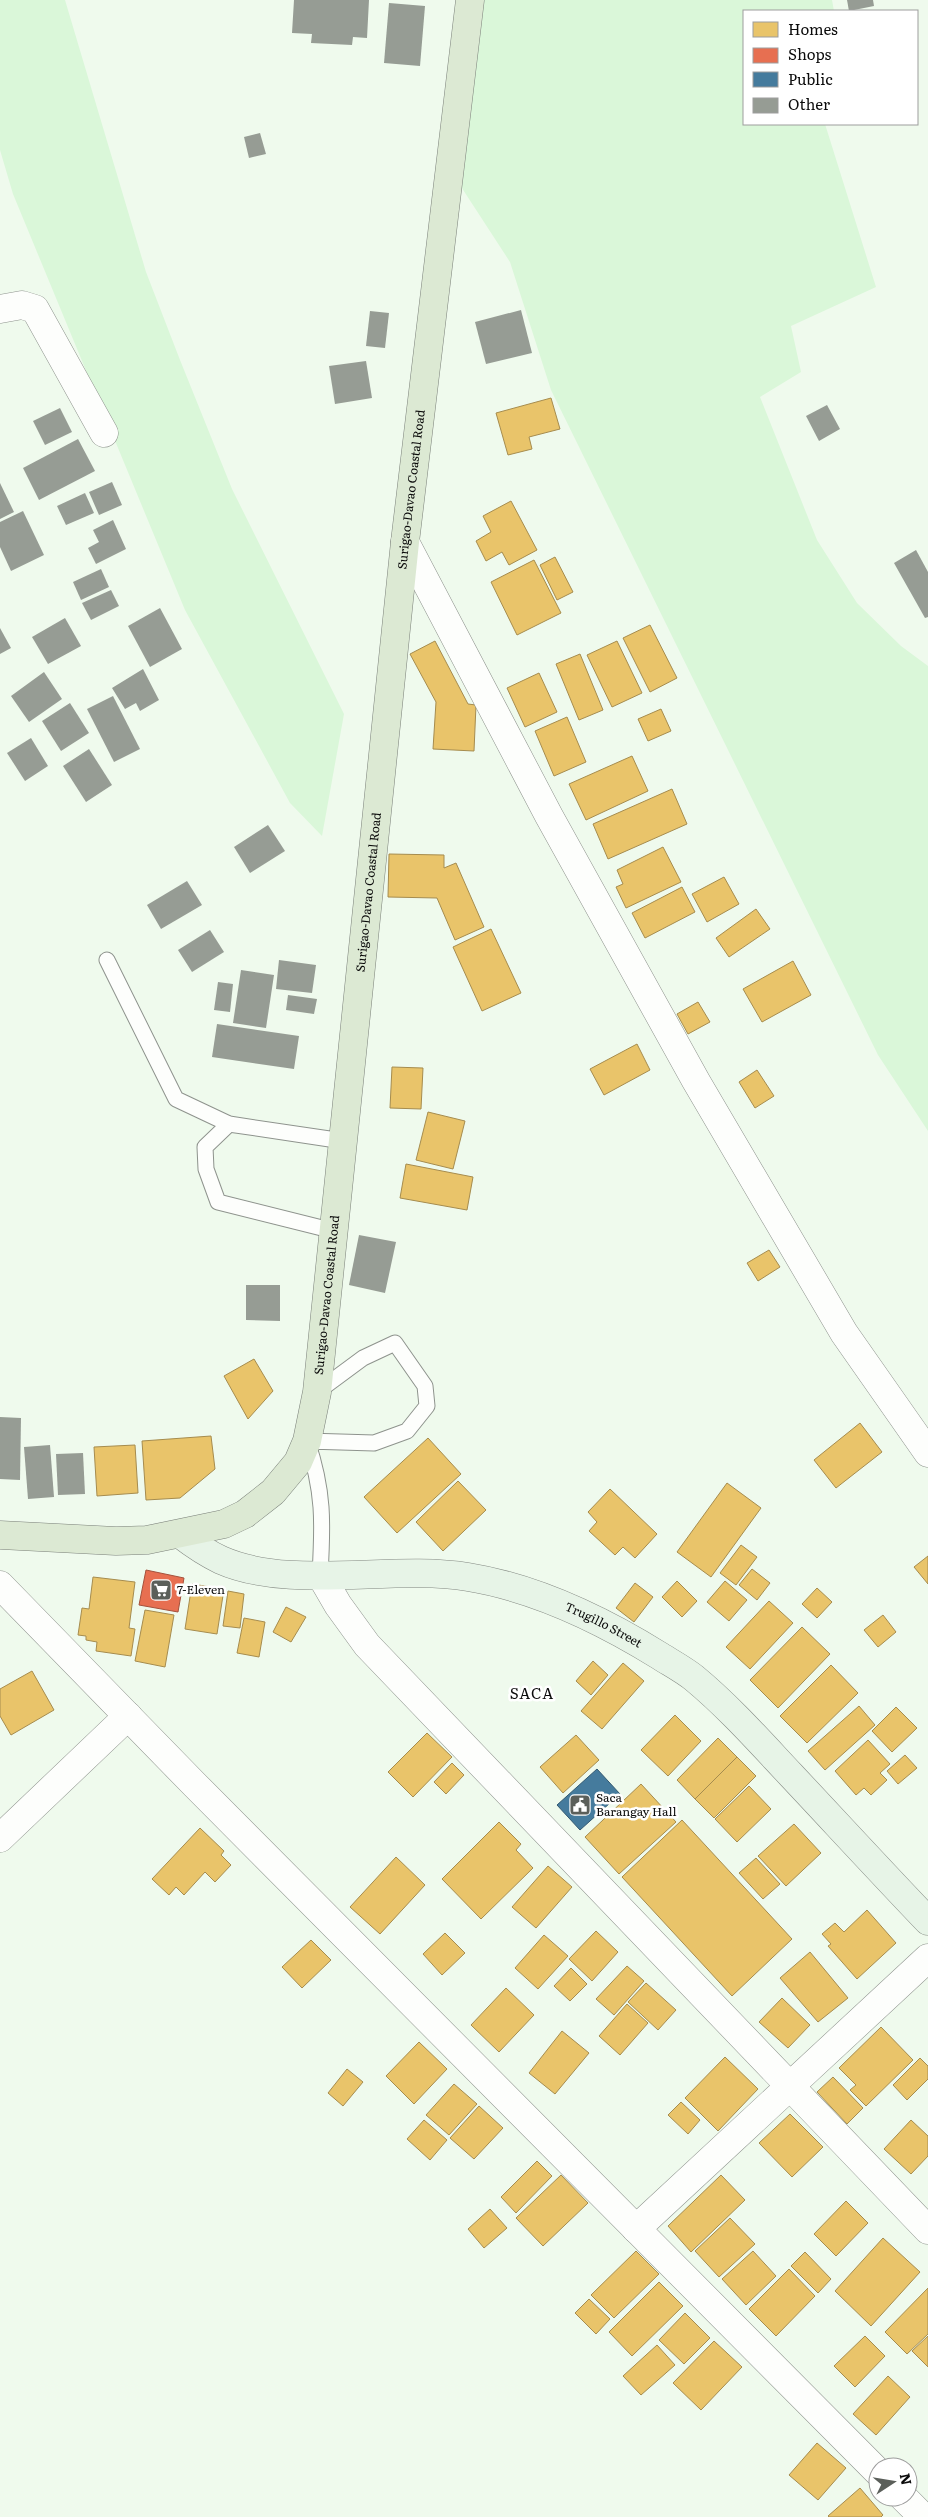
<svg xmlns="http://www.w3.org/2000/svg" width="928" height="2517" viewBox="0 0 928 2517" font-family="Literata,serif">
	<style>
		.farmland { fill: #daf7d9 }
		.homes { fill: #e9c46a; stroke: #a68c4e }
		.shops { fill: #e76f51; stroke: #a5513c }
		.public { fill: #457b9d; stroke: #345971 }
		.building { fill: #969c94 }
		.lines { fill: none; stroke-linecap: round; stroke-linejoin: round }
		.lane-casing { stroke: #8e938d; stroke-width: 17 }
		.street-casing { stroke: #8e938d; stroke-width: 29 }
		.secondary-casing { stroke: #848983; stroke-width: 29 }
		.highway-casing { stroke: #7b807a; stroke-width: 29 }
		.lane { stroke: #fdfefc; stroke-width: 15 }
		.street { stroke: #fdfefc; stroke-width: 28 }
		.secondary { stroke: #e7f4e7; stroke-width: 28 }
		.highway { stroke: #dce9d3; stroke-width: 28 }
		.labels { text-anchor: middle; stroke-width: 5; stroke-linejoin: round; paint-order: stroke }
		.street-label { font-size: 12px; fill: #0b0b0b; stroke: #fff }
		.poi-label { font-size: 12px; fill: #0b0b0b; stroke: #fff; text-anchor: start }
		.quarter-label { font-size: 15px; letter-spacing: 1px; fill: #0b0b0b; stroke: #fff }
	</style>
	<rect width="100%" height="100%" fill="#effaed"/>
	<g class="farmland">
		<polygon points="0,0 65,0 146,272 180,360 232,489 344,714 322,836 290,803 185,610 13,194 0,150"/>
		<polygon points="460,0 832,0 834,11 744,11 744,124 825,124 876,287 791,326 801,372 760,397 817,540 857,603 901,646 928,666 928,1131 878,1055 551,390 510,262 443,159"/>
	</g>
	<g class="homes">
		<polygon points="551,398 560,429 529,437 532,449 508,455 496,413"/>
		<polygon points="511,501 537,550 509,565 502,552 486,561 476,541 491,532 483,516"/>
		<polygon points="555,557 573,592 557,600 540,565"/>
		<polygon points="534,560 561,613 517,635 491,582"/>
		<polygon points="650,625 677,678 650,692 623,638"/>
		<polygon points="435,641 468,704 476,705 474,751 433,749 436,702 410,654"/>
		<polygon points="617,641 642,693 612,707 587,655"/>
		<polygon points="580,654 603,710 579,720 556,664"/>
		<polygon points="539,673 557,712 525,727 507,688"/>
		<polygon points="661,709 671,731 648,741 638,719"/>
		<polygon points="567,717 586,762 554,776 535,731"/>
		<polygon points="632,756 648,791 586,820 569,784"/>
		<polygon points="672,789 687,824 608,859 593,824"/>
		<polygon points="663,847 681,882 626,908 616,887 623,884 617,870"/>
		<polygon points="389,854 444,855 444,868 456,863 484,927 455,940 437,898 388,897"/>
		<polygon points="724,877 739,904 707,922 692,894"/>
		<polygon points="682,887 695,912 645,938 632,913"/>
		<polygon points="756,909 770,929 729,957 716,938"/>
		<polygon points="491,929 521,993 482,1011 453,947"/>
		<polygon points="793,961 811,995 762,1022 743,989"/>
		<polygon points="698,1002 710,1022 688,1034 677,1014"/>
		<polygon points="637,1044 650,1070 604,1095 590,1069"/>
		<polygon points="392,1067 423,1068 421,1109 390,1108"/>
		<polygon points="757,1070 774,1096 755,1108 739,1082"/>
		<polygon points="428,1112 465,1121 453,1169 416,1160"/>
		<polygon points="406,1164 473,1177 467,1210 400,1198"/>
		<polygon points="769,1250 780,1267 758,1281 747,1263"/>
		<polygon points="254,1359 273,1391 248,1419 224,1376"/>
		<polygon points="860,1423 882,1452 836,1488 814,1460"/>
		<polygon points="211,1436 215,1469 180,1498 146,1500 142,1441"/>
		<polygon points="428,1438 461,1474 397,1533 364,1497"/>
		<polygon points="135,1445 138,1493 97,1496 94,1447"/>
		<polygon points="458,1481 486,1510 443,1551 416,1522"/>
		<polygon points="727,1483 761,1508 711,1577 677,1552"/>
		<polygon points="610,1489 657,1534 635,1558 623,1547 615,1555 589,1531 597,1522 588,1512"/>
		<polygon points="741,1545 757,1557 736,1585 720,1573"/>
		<polygon points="928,1556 928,1584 914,1567"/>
		<polygon points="752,1569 770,1583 757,1600 739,1585"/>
		<polygon points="93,1577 135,1582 129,1628 135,1629 131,1656 96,1651 97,1642 86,1640 86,1636 78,1635 82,1608 89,1609"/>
		<polygon points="677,1581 697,1601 682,1617 662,1597"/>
		<polygon points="725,1581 747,1600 729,1621 707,1602"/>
		<polygon points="635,1583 653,1597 634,1622 616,1608"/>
		<polygon points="192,1584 224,1589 217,1634 185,1629"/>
		<polygon points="817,1588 832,1602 817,1618 802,1604"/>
		<polygon points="228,1591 244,1594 240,1628 223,1626"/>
		<polygon points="769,1601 793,1623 750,1669 726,1647"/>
		<polygon points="286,1607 306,1617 291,1642 273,1632"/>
		<polygon points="145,1610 174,1615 165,1667 135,1661"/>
		<polygon points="883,1615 896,1632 878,1647 864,1630"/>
		<polygon points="244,1618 265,1622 259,1657 237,1653"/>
		<polygon points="802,1627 830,1654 778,1708 750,1680"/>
		<polygon points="593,1661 608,1675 591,1695 576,1681"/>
		<polygon points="623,1663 644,1681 602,1729 581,1711"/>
		<polygon points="831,1665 858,1693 807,1743 780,1716"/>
		<polygon points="32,1671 54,1710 11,1735 0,1716 0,1689"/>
		<polygon points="859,1706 875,1725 825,1770 808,1751"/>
		<polygon points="896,1707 917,1728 892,1752 872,1731"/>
		<polygon points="675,1715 701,1741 668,1776 641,1750"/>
		<polygon points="427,1733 452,1757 413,1797 388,1772"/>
		<polygon points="576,1735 599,1760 563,1793 540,1767"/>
		<polygon points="718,1738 737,1757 695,1799 677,1780"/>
		<polygon points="868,1740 890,1764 880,1773 887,1780 871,1795 864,1788 856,1795 835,1771"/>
		<polygon points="905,1755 917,1768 898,1784 887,1771"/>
		<polygon points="737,1757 756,1776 714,1818 695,1799"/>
		<polygon points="452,1763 464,1775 446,1794 434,1782"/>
		<polygon points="641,1784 676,1822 619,1874 585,1837"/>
		<polygon points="749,1786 771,1809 737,1842 715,1819"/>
		<polygon points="682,1820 792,1939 732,1996 622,1877"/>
		<polygon points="499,1822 521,1844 516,1850 533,1868 481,1919 442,1879"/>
		<polygon points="794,1824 821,1853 786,1886 758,1856"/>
		<polygon points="200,1828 224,1851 221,1855 231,1865 215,1882 205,1872 184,1895 176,1887 169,1895 152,1879"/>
		<polygon points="396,1857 425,1885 380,1934 350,1907"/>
		<polygon points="756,1858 780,1884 763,1899 739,1873"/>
		<polygon points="548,1866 572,1887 536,1928 512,1907"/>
		<polygon points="867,1910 896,1943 857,1979 828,1946 831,1944 822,1934 835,1923 844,1932"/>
		<polygon points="596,1931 618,1952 592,1981 569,1959"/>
		<polygon points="445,1933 465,1953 442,1975 423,1954"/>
		<polygon points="544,1935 568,1956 538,1989 515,1968"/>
		<polygon points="311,1940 331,1960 302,1988 282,1967"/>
		<polygon points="810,1952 848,1998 818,2022 780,1978"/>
		<polygon points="627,1966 644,1981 614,2015 596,1999"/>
		<polygon points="571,1968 587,1984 570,2001 554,1986"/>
		<polygon points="646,1983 676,2010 658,2030 628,2002"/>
		<polygon points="506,1988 534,2015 499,2052 471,2025"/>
		<polygon points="782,1998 810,2025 788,2048 759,2022"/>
		<polygon points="627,2004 648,2023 620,2055 599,2036"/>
		<polygon points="881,2027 913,2060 866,2106 850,2090 856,2085 839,2068"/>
		<polygon points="562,2031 589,2053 555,2094 529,2073"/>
		<polygon points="419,2042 447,2069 414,2104 386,2076"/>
		<polygon points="725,2057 758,2089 718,2131 685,2098"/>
		<polygon points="920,2058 928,2066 928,2079 907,2100 893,2085"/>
		<polygon points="347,2069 363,2082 343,2106 328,2093"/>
		<polygon points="833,2077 863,2108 847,2124 817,2092"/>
		<polygon points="454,2084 477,2104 449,2135 426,2115"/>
		<polygon points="681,2102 700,2120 688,2134 668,2115"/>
		<polygon points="479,2106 503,2128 474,2159 450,2138"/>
		<polygon points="790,2114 823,2147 792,2177 759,2143"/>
		<polygon points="424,2120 447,2140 430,2160 407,2139"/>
		<polygon points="911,2120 928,2136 928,2156 911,2174 884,2149"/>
		<polygon points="537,2161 552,2176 516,2213 501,2197"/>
		<polygon points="561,2175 588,2203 543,2246 516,2218"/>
		<polygon points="721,2175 745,2200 691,2252 668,2226"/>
		<polygon points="846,2201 868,2223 836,2256 814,2234"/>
		<polygon points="490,2209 507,2228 484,2248 468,2229"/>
		<polygon points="730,2218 755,2244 719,2277 695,2251"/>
		<polygon points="883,2238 920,2272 871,2326 835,2291"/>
		<polygon points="636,2251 659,2274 614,2318 591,2295"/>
		<polygon points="753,2251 776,2276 746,2305 722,2279"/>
		<polygon points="805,2252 831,2279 818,2293 791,2266"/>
		<polygon points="789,2269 815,2296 776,2336 749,2309"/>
		<polygon points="659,2282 683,2306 632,2356 609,2332"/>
		<polygon points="928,2288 928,2334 907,2354 885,2332"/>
		<polygon points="589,2299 610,2319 596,2334 575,2313"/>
		<polygon points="685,2313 710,2338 684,2364 659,2340"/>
		<polygon points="865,2336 885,2356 855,2387 834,2366"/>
		<polygon points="928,2336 928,2367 912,2351"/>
		<polygon points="714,2341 742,2367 701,2410 673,2383"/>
		<polygon points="657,2345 675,2365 641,2395 623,2376"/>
		<polygon points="888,2376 910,2397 876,2435 853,2414"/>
		<polygon points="817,2443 846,2468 818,2500 789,2475"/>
		<polygon points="860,2488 883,2515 881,2517 829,2517 828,2516"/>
	</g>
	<polygon class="shops" points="146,1570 184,1578 178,1612 139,1605"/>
	<polygon class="public" points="597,1769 620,1794 580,1830 557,1805"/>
	<g class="building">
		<polygon points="294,0 369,0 367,38 353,37 352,45 311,43 312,34 292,33"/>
		<polygon points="847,0 873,0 874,6 849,11"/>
		<polygon points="389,3 425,6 420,66 384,63"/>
		<polygon points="260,133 266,154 249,158 244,137"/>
		<polygon points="521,310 532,353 486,364 475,322"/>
		<polygon points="370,311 389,313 385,348 366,346"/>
		<polygon points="366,361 372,398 335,404 329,366"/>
		<polygon points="827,405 840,429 819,441 806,416"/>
		<polygon points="60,408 72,432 45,445 33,421"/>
		<polygon points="78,439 95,471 39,500 23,468"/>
		<polygon points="112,482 122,505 99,515 89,492"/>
		<polygon points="0,483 14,512 0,519"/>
		<polygon points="85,493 94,513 66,525 57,506"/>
		<polygon points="23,511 44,555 11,571 0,547 0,522"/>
		<polygon points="113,520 126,549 96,564 88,548 99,542 93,530"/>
		<polygon points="916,550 928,572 928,617 925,618 894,563"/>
		<polygon points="101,569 109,587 81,600 73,582"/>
		<polygon points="111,590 119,606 91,620 82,603"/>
		<polygon points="160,608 182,649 150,667 128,626"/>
		<polygon points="65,618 81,646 48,664 32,637"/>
		<polygon points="0,628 11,648 0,654"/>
		<polygon points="143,669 159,700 140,711 136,703 125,709 112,688"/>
		<polygon points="44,672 62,699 29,722 11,696"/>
		<polygon points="113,696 140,749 114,762 87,709"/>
		<polygon points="70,703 89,733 61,751 42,721"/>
		<polygon points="31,738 48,766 25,781 7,753"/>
		<polygon points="89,749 112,785 86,802 63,766"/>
		<polygon points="268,825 285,851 250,873 234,847"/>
		<polygon points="187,881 202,905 161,929 147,905"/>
		<polygon points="210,930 224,952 192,972 178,950"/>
		<polygon points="279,960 316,965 312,993 276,989"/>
		<polygon points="241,970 274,975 266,1028 233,1023"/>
		<polygon points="218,982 233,984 230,1012 214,1010"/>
		<polygon points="288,995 317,999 314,1014 286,1010"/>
		<polygon points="217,1024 299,1036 294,1069 212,1057"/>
		<polygon points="359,1235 396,1242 385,1293 349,1285"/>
		<polygon points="246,1285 280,1285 280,1321 246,1320"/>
		<polygon points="0,1417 21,1418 20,1480 0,1479"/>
		<polygon points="50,1445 54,1497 28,1499 24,1447"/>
		<polygon points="83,1453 85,1494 58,1495 56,1454"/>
	</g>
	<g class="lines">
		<g class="lane-casing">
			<g id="lane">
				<polyline points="107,960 176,1099 229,1124 343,1141"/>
				<polyline points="229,1124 205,1147 206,1169 218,1202 334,1231"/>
				<path d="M317,1392L363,1358L395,1343L425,1386L427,1406L407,1431L374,1443L307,1441C324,1491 323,1523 320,1574"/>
			</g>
		</g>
		<g class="street-casing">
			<g id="street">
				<polyline points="0,309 22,305 35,309 104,433"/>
				<polyline points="405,542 549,816 696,1081 844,1333 928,1453"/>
				<polyline points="320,1574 338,1605 367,1645 928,2230"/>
				<polyline points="0,1585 195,1785 878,2472"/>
				<polyline points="0,1838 128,1716"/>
				<polyline points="636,2229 928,1958"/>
				<polyline points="903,2497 923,2517"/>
			</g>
		</g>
		<g class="secondary-casing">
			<g id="secondary">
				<path id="s1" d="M180,1534C193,1544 206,1553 221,1560C291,1591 393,1564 468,1577C536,1588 602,1620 660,1656C671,1663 684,1670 694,1678C729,1707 760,1742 791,1775C837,1824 882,1873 928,1921"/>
			</g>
		</g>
		<g class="highway-casing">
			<g id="highway">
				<path id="s2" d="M0,1535L116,1541L147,1540L224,1524L245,1514L273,1492L298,1462L307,1441L317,1392L405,542L470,0"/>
			</g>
		</g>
		<use href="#lane" class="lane"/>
		<use href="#street" class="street"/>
		<use href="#secondary" class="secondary"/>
		<use href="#highway" class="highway"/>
	</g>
	<defs>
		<g id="supermarket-square" transform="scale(1.125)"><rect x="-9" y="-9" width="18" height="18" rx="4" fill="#5b5f5a" stroke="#fff"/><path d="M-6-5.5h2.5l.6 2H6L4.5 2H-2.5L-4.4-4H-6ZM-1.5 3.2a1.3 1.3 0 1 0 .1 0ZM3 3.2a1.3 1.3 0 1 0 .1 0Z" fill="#fff"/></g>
		<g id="civic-square" transform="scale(1.125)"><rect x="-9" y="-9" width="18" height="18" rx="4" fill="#5b5f5a" stroke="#fff"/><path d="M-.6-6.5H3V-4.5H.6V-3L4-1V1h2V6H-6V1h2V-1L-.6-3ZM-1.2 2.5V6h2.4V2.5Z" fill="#fff"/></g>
	</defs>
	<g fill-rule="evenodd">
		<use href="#supermarket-square" x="161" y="1590"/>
		<use href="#civic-square" x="580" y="1805"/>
	</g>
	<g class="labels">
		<g class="street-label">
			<text dy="4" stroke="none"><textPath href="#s2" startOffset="1304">Surigao-Davao Coastal Road</textPath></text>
			<text dy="4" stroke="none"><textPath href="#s2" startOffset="899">Surigao-Davao Coastal Road</textPath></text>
			<text dy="4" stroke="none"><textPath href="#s2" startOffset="494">Surigao-Davao Coastal Road</textPath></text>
			<text dy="4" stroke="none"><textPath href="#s1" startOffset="442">Trugillo Street</textPath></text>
		</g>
		<g class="poi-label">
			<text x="177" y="1594">7-Eleven</text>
			<text x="596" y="1802">Saca<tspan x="596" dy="14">Barangay Hall</tspan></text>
		</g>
		<g class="quarter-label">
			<text x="532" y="1699">SACA</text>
		</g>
	</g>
	<rect x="743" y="10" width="175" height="115" fill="#ffffff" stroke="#9d9d9d"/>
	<rect x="753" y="22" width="25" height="15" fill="#e9c46a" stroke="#9d9d9d"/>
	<text x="788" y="35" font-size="15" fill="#0b0b0b">Homes</text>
	<rect x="753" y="48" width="25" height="15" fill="#e76f51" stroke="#9d9d9d"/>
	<text x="788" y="60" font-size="15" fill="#0b0b0b">Shops</text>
	<rect x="753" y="72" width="25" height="15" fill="#457b9d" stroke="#9d9d9d"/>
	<text x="788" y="85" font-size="15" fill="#0b0b0b">Public</text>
	<rect x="753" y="98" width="25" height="15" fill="#969c94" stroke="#9d9d9d"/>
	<text x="788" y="110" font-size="15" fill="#0b0b0b">Other</text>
	<g transform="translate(893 2482) rotate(78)"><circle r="24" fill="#ffffff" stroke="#9d9d9d"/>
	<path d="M0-4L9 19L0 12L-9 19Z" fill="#5b5f5a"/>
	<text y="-8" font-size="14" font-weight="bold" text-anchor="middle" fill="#0b0b0b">N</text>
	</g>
</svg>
